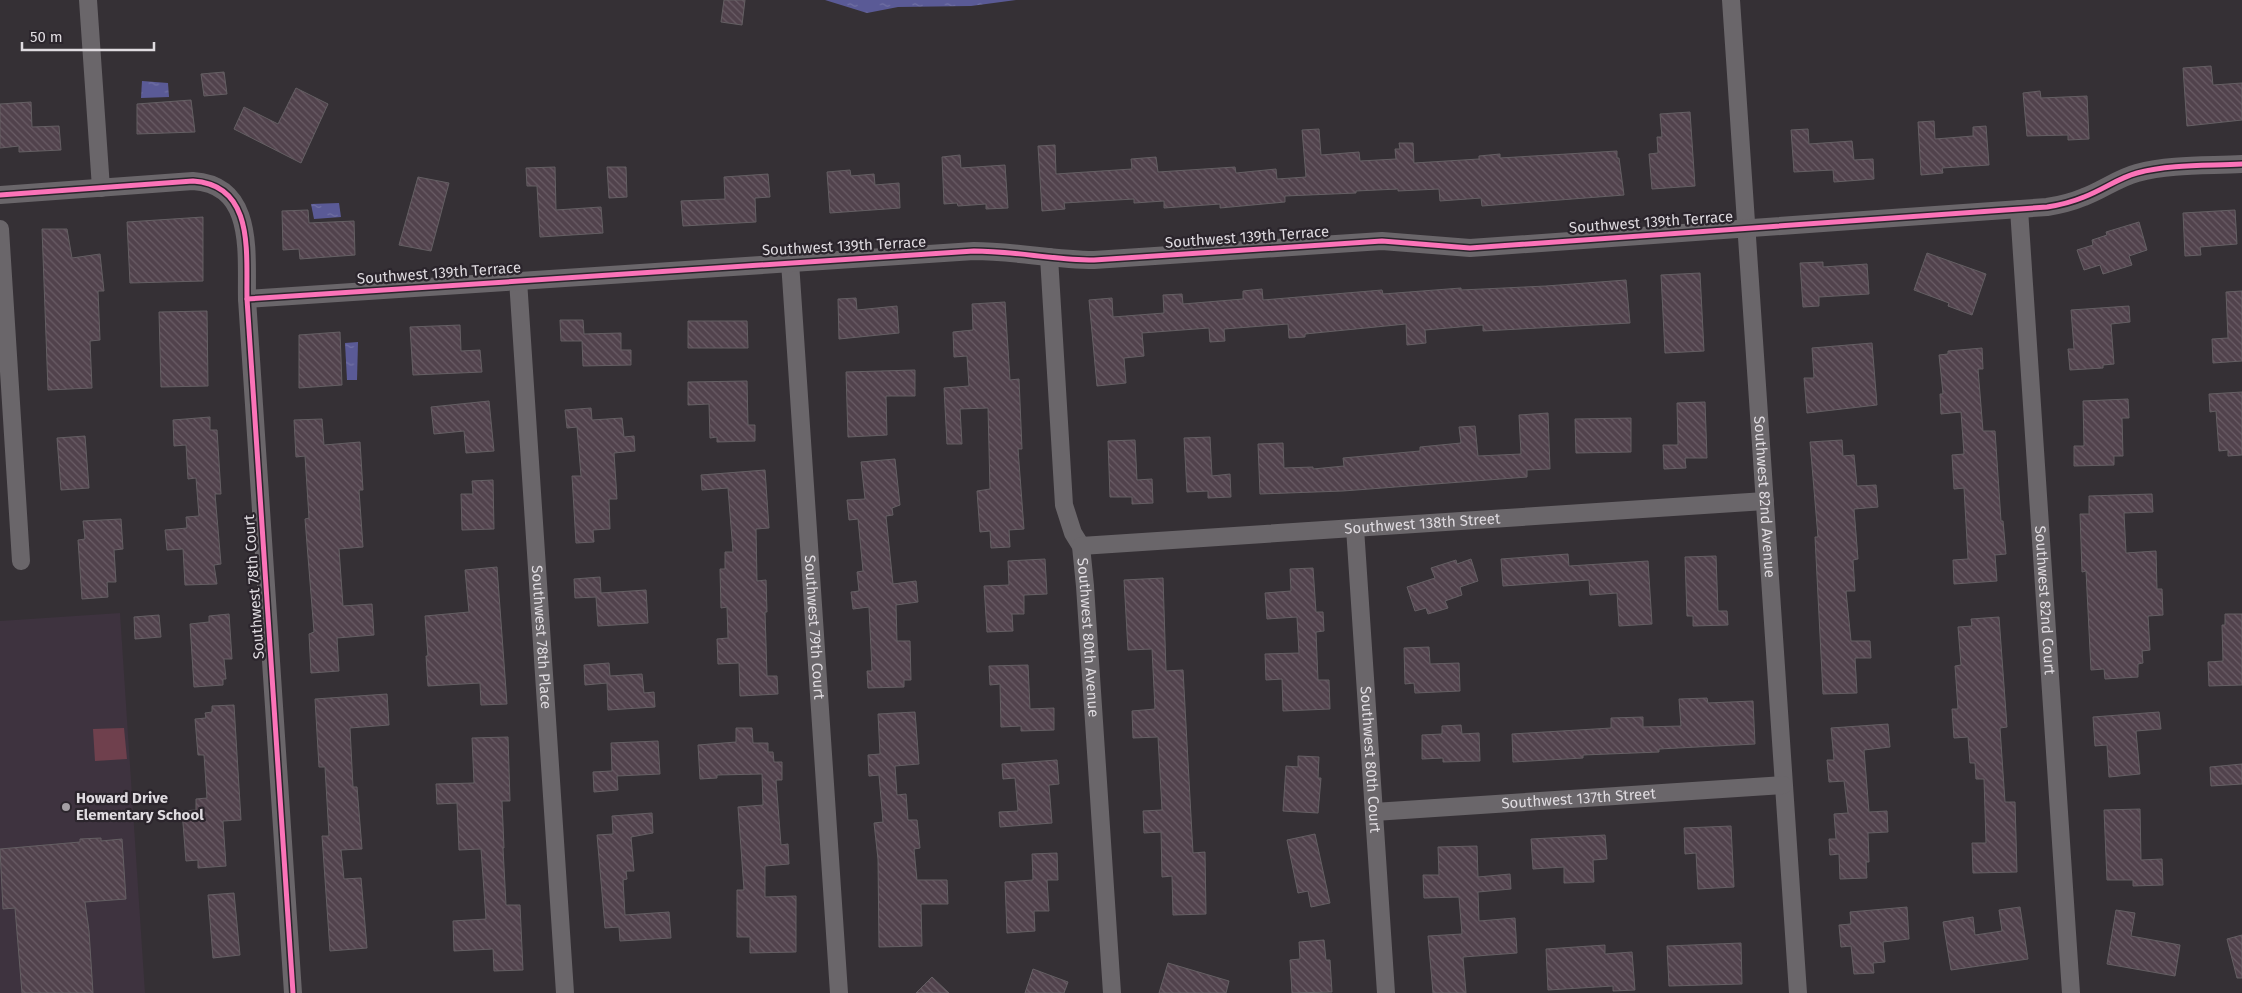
<svg xmlns="http://www.w3.org/2000/svg" width="2242" height="993" viewBox="0 0 2242 993" font-family="'Fira Sans',sans-serif">
	<style>
		.built { fill: #3e333f }
		.grass { fill: #6f404d }
		.water { fill: url(#water-ripples) }
		.building { fill: url(#building-back-hatch); stroke: #645f63 }
		.lines { fill: none; stroke-linecap: round; stroke-linejoin: round }
		.minor { stroke: #6a666a; stroke-width: 18 }
		.cycleway-casing { stroke: #2b252c; stroke-width: 8 }
		.cycleway { stroke: #fb73b8; stroke-width: 5 }
		.poi-dot { fill: #a49fa4; stroke: #2b252c; stroke-width: 2 }
		.labels { text-anchor: middle; stroke-width: 4.5; stroke-linejoin: round; paint-order: stroke }
		.street-label { font-size: 15px; fill: #dfdbe0; stroke: #2b252c }
		.poi-label { font-size: 15px; font-weight: bold; fill: #dfdbe0; stroke: #2b252c; text-anchor: start }
	</style>
	<defs>
		<pattern id="water-ripples" width="26" height="14" patternUnits="userSpaceOnUse" patternTransform="scale(1.25)"><rect width="26" height="14" fill="#5a5a96"/><path d="M2 4q2-2 4 0t4 0M15 11q2-2 4 0t4 0" fill="none" stroke="#7171a4"/></pattern>
		<pattern id="building-back-hatch" width="6" height="6" patternUnits="userSpaceOnUse" patternTransform="scale(1.25)"><rect width="6" height="6" fill="#51424c"/><path d="M-1 5l2 2M0 0l6 6M5-1l2 2" fill="none" stroke="#6a5d66"/></pattern>
	</defs>
	<rect width="100%" height="100%" fill="#353035"/>
	<polygon class="built" points="120,613 145,993 0,993 0,621"/>
	<polygon class="grass" points="124,728 127,759 95,761 93,729"/>
	<g class="water">
		<polygon points="825,0 1016,0 971,6 898,7 867,13"/>
		<polygon points="142,81 168,83 169,97 141,98"/>
		<polygon points="339,203 341,217 314,219 311,204"/>
		<polygon points="358,342 357,380 347,380 345,343"/>
	</g>
	<g class="building">
		<polygon points="724,0 745,0 742,25 721,22"/>
		<polygon points="2211,66 2213,85 2242,83 2242,120 2187,126 2183,68"/>
		<polygon points="224,72 227,94 204,96 201,74"/>
		<polygon points="296,88 328,104 301,163 234,129 244,107 278,124"/>
		<polygon points="2040,91 2041,98 2087,96 2089,139 2068,140 2068,135 2027,136 2023,93"/>
		<polygon points="191,100 195,132 137,134 137,104"/>
		<polygon points="31,102 32,127 59,126 61,150 19,152 19,146 0,148 0,104"/>
		<polygon points="1690,112 1695,186 1652,189 1649,154 1658,153 1657,137 1662,137 1660,114"/>
		<polygon points="1934,121 1935,139 1973,136 1973,127 1986,126 1989,165 1942,168 1943,173 1921,175 1918,122"/>
		<polygon points="1319,129 1321,155 1359,152 1360,161 1396,159 1395,149 1400,149 1399,143 1413,143 1414,163 1479,159 1479,156 1500,154 1500,158 1617,151 1617,158 1619,158 1624,195 1482,206 1481,198 1440,201 1439,189 1398,191 1398,189 1356,191 1356,193 1285,196 1285,202 1220,208 1220,204 1164,208 1164,201 1134,203 1134,199 1064,203 1065,209 1042,211 1038,146 1055,145 1056,174 1132,169 1131,159 1156,157 1158,172 1235,167 1236,173 1276,169 1277,179 1306,177 1302,130"/>
		<polygon points="1808,129 1809,144 1852,141 1854,160 1873,159 1874,179 1834,182 1833,170 1794,172 1791,130"/>
		<polygon points="960,155 961,168 1005,165 1008,208 986,209 986,204 958,206 957,203 944,204 942,157"/>
		<polygon points="555,167 556,210 601,207 603,233 540,237 537,186 527,186 526,168"/>
		<polygon points="607,167 626,167 627,197 609,198"/>
		<polygon points="850,170 851,176 874,174 875,185 899,183 900,208 830,213 827,172"/>
		<polygon points="768,174 770,197 755,198 756,222 683,226 681,201 725,199 724,177"/>
		<polygon points="418,177 449,183 431,251 399,245"/>
		<polygon points="308,210 309,223 354,221 355,255 300,259 299,249 283,250 282,211"/>
		<polygon points="2235,210 2237,244 2200,247 2201,255 2185,256 2183,213"/>
		<polygon points="203,217 203,281 130,283 127,222"/>
		<polygon points="2139,222 2147,250 2129,256 2132,265 2103,274 2100,265 2084,270 2077,250 2093,245 2092,240 2107,235 2106,232"/>
		<polygon points="42,229 67,229 72,258 100,254 104,291 98,291 100,340 90,341 92,388 48,390"/>
		<polygon points="1927,253 1986,274 1972,315 1948,306 1949,303 1914,290"/>
		<polygon points="1823,262 1823,267 1867,264 1869,294 1819,297 1819,306 1803,307 1800,263"/>
		<polygon points="1700,273 1704,351 1665,353 1661,275"/>
		<polygon points="1626,280 1630,323 1483,331 1483,325 1425,330 1426,343 1407,345 1406,324 1305,334 1305,337 1289,338 1288,324 1224,329 1225,341 1210,342 1209,328 1142,333 1144,356 1124,358 1126,383 1097,386 1089,300 1112,298 1113,317 1164,313 1163,295 1182,294 1183,304 1243,299 1243,291 1262,289 1263,300 1382,290 1383,294 1461,288 1461,290 1546,286"/>
		<polygon points="2242,291 2242,361 2213,363 2212,339 2228,338 2226,292"/>
		<polygon points="856,298 857,310 897,306 899,333 839,339 838,299"/>
		<polygon points="1005,302 1010,380 1019,379 1022,449 1018,449 1024,529 1009,530 1010,547 991,548 990,531 980,532 977,491 990,489 988,408 960,409 962,444 947,444 944,388 969,386 967,356 954,357 953,332 973,330 972,304"/>
		<polygon points="2129,306 2130,322 2111,324 2114,364 2103,365 2103,368 2070,370 2068,349 2074,349 2071,310"/>
		<polygon points="207,311 208,386 161,387 159,312"/>
		<polygon points="560,320 583,320 584,334 621,333 621,350 631,350 631,365 583,366 582,341 561,341"/>
		<polygon points="688,321 747,321 748,348 688,348"/>
		<polygon points="460,325 461,351 480,350 482,372 413,375 410,327"/>
		<polygon points="340,332 342,385 299,388 299,335"/>
		<polygon points="1872,343 1877,405 1807,413 1804,378 1814,378 1812,348"/>
		<polygon points="1982,348 1983,369 1978,369 1983,431 1995,431 2001,521 2003,521 2006,554 1995,555 1997,581 1954,584 1953,560 1968,559 1964,488 1954,489 1952,455 1964,454 1961,412 1941,414 1940,394 1943,394 1939,355 1948,354 1948,351"/>
		<polygon points="915,370 915,396 886,396 887,435 848,437 846,372"/>
		<polygon points="747,381 748,425 755,425 755,441 717,442 717,437 710,438 709,404 688,405 688,382"/>
		<polygon points="2242,392 2242,455 2228,456 2228,450 2219,451 2216,411 2210,412 2209,394"/>
		<polygon points="2128,399 2129,418 2122,418 2123,456 2114,456 2114,465 2074,466 2074,446 2084,446 2083,401"/>
		<polygon points="489,401 494,451 466,453 464,431 434,434 431,407"/>
		<polygon points="1705,402 1707,458 1685,458 1686,468 1664,469 1663,445 1678,445 1677,403"/>
		<polygon points="591,408 592,420 622,418 624,437 634,436 635,451 614,453 617,499 609,499 610,529 593,530 594,542 576,543 572,476 581,476 577,427 567,428 565,410"/>
		<polygon points="1548,413 1550,469 1527,470 1527,477 1343,491 1260,494 1258,444 1283,443 1284,468 1313,467 1313,469 1344,466 1343,458 1420,451 1420,447 1461,443 1459,427 1475,426 1478,456 1521,454 1519,415"/>
		<polygon points="210,417 210,430 217,430 221,494 215,494 221,564 214,565 217,584 185,585 183,549 167,550 165,530 187,528 186,517 199,516 196,478 188,479 186,445 174,446 173,420"/>
		<polygon points="1631,418 1631,452 1576,453 1575,419"/>
		<polygon points="322,419 324,445 360,442 363,490 359,490 363,547 339,549 343,606 372,604 374,635 337,638 339,671 311,673 309,634 314,632 305,519 309,518 305,456 296,457 294,420"/>
		<polygon points="85,436 89,488 61,490 57,438"/>
		<polygon points="1210,437 1212,476 1230,474 1231,497 1208,498 1208,491 1187,492 1184,438"/>
		<polygon points="1135,440 1137,480 1152,479 1153,503 1132,504 1132,497 1110,497 1108,441"/>
		<polygon points="1842,440 1843,456 1854,455 1857,486 1876,485 1878,507 1854,509 1858,559 1853,560 1855,591 1846,591 1851,641 1870,641 1871,658 1855,658 1857,693 1823,694 1815,537 1818,537 1810,442"/>
		<polygon points="895,459 900,505 892,508 893,515 886,516 893,584 916,581 918,602 896,605 897,641 910,641 911,680 904,680 904,687 868,688 867,671 872,671 869,607 853,609 851,592 859,591 857,572 863,571 858,519 849,520 847,500 865,499 861,462"/>
		<polygon points="765,470 769,528 756,529 757,581 766,580 767,612 765,612 767,676 777,676 778,694 740,696 739,663 718,664 717,639 728,638 727,607 721,608 720,569 725,569 725,552 733,552 728,488 702,490 701,475"/>
		<polygon points="493,480 494,529 462,530 461,494 473,494 472,481"/>
		<polygon points="2152,494 2153,512 2124,513 2126,553 2156,551 2157,589 2162,589 2163,615 2148,616 2150,650 2142,651 2143,663 2138,664 2138,677 2105,679 2104,669 2091,670 2086,571 2082,572 2080,514 2089,514 2089,496"/>
		<polygon points="121,519 123,549 114,550 116,582 107,582 108,597 82,599 78,540 85,539 83,521"/>
		<polygon points="1568,554 1569,566 1648,561 1652,624 1619,626 1617,593 1590,595 1589,580 1503,586 1501,559"/>
		<polygon points="1716,556 1718,611 1727,611 1728,625 1693,626 1693,616 1687,616 1685,557"/>
		<polygon points="1045,559 1047,594 1024,595 1024,614 1012,614 1013,631 987,632 984,586 1009,585 1008,561"/>
		<polygon points="1471,559 1478,581 1460,587 1462,595 1445,601 1448,608 1428,614 1426,608 1415,611 1407,587 1435,578 1431,568 1456,560 1457,564"/>
		<polygon points="497,567 507,704 481,705 480,683 428,686 426,656 428,656 425,616 469,612 465,570"/>
		<polygon points="1313,568 1316,612 1323,612 1324,631 1316,632 1318,680 1329,680 1330,709 1283,711 1282,679 1266,680 1265,654 1299,653 1297,617 1267,619 1265,593 1291,591 1290,569"/>
		<polygon points="600,577 601,593 646,590 648,623 598,626 596,597 575,598 574,579"/>
		<polygon points="1163,578 1166,671 1183,670 1193,853 1205,852 1206,914 1173,915 1172,876 1162,877 1161,832 1144,833 1143,811 1162,810 1158,737 1133,738 1132,711 1155,709 1152,649 1128,650 1124,580"/>
		<polygon points="229,614 232,659 224,659 226,679 223,679 223,685 194,687 190,624 209,622 209,616"/>
		<polygon points="2225,614 2242,614 2242,685 2209,686 2208,662 2223,661 2222,625 2225,625"/>
		<polygon points="159,615 161,637 135,639 134,617"/>
		<polygon points="1999,617 2007,727 2000,728 2005,802 2015,802 2017,872 1973,873 1972,843 1986,843 1984,779 1976,779 1975,763 1970,763 1968,737 1954,738 1952,709 1958,709 1955,666 1961,665 1958,627 1972,626 1971,619"/>
		<polygon points="1429,647 1430,664 1459,663 1460,691 1415,693 1414,683 1405,684 1404,648"/>
		<polygon points="609,663 610,676 642,674 644,693 654,692 655,707 608,710 607,683 585,685 584,665"/>
		<polygon points="1028,665 1030,709 1054,708 1054,730 1021,731 1021,726 1001,727 1000,684 990,685 989,666"/>
		<polygon points="387,694 389,725 350,728 353,787 357,787 362,849 341,850 344,879 361,878 367,948 330,951 322,836 329,836 325,767 319,767 315,699"/>
		<polygon points="1707,698 1708,703 1753,701 1755,744 1659,749 1659,752 1583,755 1583,758 1513,762 1512,734 1611,728 1611,718 1643,717 1643,727 1681,726 1679,699"/>
		<polygon points="234,705 241,820 223,821 226,866 198,868 198,860 186,861 182,811 196,810 196,799 207,798 204,755 198,755 195,719 206,718 205,713 212,712 212,706"/>
		<polygon points="915,712 919,764 895,766 897,795 906,794 908,820 917,820 920,848 914,849 917,880 947,880 948,904 921,904 922,946 879,947 878,859 874,823 883,822 879,775 869,776 868,755 880,754 878,714"/>
		<polygon points="2159,712 2161,729 2136,731 2140,774 2109,777 2107,745 2095,746 2093,717"/>
		<polygon points="1888,724 1890,747 1864,750 1869,812 1887,811 1888,832 1868,833 1869,862 1866,862 1867,878 1840,879 1839,854 1830,855 1829,839 1836,839 1834,814 1848,813 1844,781 1829,782 1827,760 1834,760 1831,728"/>
		<polygon points="1461,725 1462,734 1479,733 1480,761 1443,762 1443,758 1422,759 1422,735 1442,734 1442,726"/>
		<polygon points="736,728 752,728 753,743 768,743 768,752 773,752 774,762 782,762 782,780 776,780 781,845 788,844 789,864 765,866 765,897 796,896 796,952 750,953 750,937 737,937 737,890 744,890 738,807 763,805 762,774 717,775 717,778 700,779 698,745 736,742"/>
		<polygon points="508,737 510,801 502,801 504,848 503,848 506,905 520,905 523,970 494,971 493,949 454,951 453,921 486,919 481,849 459,850 457,803 437,804 436,784 474,783 472,738"/>
		<polygon points="658,741 660,774 617,776 618,790 594,792 593,772 612,771 611,743"/>
		<polygon points="1298,756 1319,757 1318,778 1321,778 1318,813 1283,811 1286,766 1298,767"/>
		<polygon points="1057,760 1059,784 1049,785 1052,823 1000,827 999,812 1018,811 1015,778 1003,779 1002,764"/>
		<polygon points="2242,764 2242,784 2211,786 2210,767"/>
		<polygon points="2140,809 2141,860 2162,859 2163,885 2133,886 2133,880 2107,880 2104,810"/>
		<polygon points="652,813 653,833 631,837 634,871 626,871 627,879 623,880 625,915 669,912 671,938 620,941 619,927 605,928 597,835 613,834 612,816"/>
		<polygon points="1731,826 1734,887 1698,889 1696,853 1685,854 1684,828"/>
		<polygon points="1315,834 1330,903 1311,907 1308,891 1298,893 1287,840"/>
		<polygon points="1605,835 1607,859 1593,860 1594,882 1564,883 1564,867 1533,869 1531,839"/>
		<polygon points="101,838 101,841 122,839 126,899 85,902 89,931 93,993 22,993 15,908 3,909 0,849 80,842 80,839"/>
		<polygon points="1477,846 1478,877 1510,874 1511,889 1478,892 1479,921 1515,918 1517,953 1463,957 1466,993 1433,993 1428,936 1462,934 1459,897 1424,898 1423,875 1439,875 1438,847"/>
		<polygon points="1057,853 1058,880 1047,880 1049,911 1034,911 1035,931 1007,933 1005,882 1033,880 1032,854"/>
		<polygon points="234,893 240,955 213,958 208,895"/>
		<polygon points="1907,907 1909,939 1883,942 1885,962 1873,963 1874,973 1854,974 1851,946 1841,947 1839,925 1851,924 1850,912"/>
		<polygon points="2020,907 2028,959 1951,970 1943,922 1973,917 1975,935 2002,931 1999,910"/>
		<polygon points="2116,910 2135,913 2131,936 2180,945 2175,976 2107,964"/>
		<polygon points="2242,935 2242,978 2237,978 2227,939"/>
		<polygon points="1324,940 1326,960 1330,960 1332,992 1292,993 1290,960 1300,959 1299,942"/>
		<polygon points="1741,943 1742,984 1669,986 1667,946"/>
		<polygon points="1605,945 1605,954 1632,952 1635,990 1613,991 1613,986 1548,990 1546,949"/>
		<polygon points="1168,963 1229,981 1226,993 1159,993"/>
		<polygon points="1033,969 1068,982 1064,993 1025,993"/>
		<polygon points="932,977 949,993 916,993"/>
	</g>
	<g class="lines">
		<g class="minor">
			<polyline points="88,0 101,188"/>
			<path id="s1" d="M1731,0L1798,993"/>
			<path d="M0,195L193,181C255,185 246,253 247,299L293,993"/>
			<path id="s2" d="M2019,209L2071,993"/>
			<polyline points="0,229 21,561"/>
			<path id="s3" d="M1049,257L1064,505L1073,533L1081,546L1085,586L1112,993"/>
			<path id="s4" d="M790,262L839,993"/>
			<path id="s5" d="M518,280L565,993"/>
			<path d="M247,299L974,251C1014,251 1054,260 1094,260L1382,241L1470,248L2047,207C2060,205 2072,202 2084,197C2103,190 2118,178 2137,173C2171,164 2208,166 2242,164"/>
			<path id="s6" d="M1355,528L1386,993"/>
			<path id="s7" d="M1081,546L1765,501"/>
			<path id="s8" d="M1374,812L1783,785"/>
		</g>
		<g class="cycleway-casing">
			<g id="cycleway">
				<path d="M0,195L193,181C255,185 246,253 247,299L293,993"/>
				<path d="M247,299L974,251C1014,251 1054,260 1094,260L1382,241L1470,248L2047,207C2060,205 2072,202 2084,197C2103,190 2118,178 2137,173C2171,164 2208,166 2242,164"/>
			</g>
		</g>
		<use href="#cycleway" class="cycleway"/>
	</g>
	<circle class="poi-dot" cx="66" cy="807" r="5"/>
	<g class="labels">
		<g class="street-label">
			<text transform="translate(1651 222) rotate(-4)" y="5">Southwest 139th Terrace</text>
			<text transform="translate(1247 237) rotate(-4)" y="5">Southwest 139th Terrace</text>
			<text transform="translate(844 246) rotate(-3)" y="5">Southwest 139th Terrace</text>
			<text transform="translate(439 273) rotate(-4)" y="5">Southwest 139th Terrace</text>
			<text dy="5" stroke="none"><textPath href="#s1" startOffset="498">Southwest 82nd Avenue</textPath></text>
			<text dy="5" stroke="none"><textPath href="#s7" startOffset="342">Southwest 138th Street</textPath></text>
			<text transform="translate(254 587) rotate(-94)" y="5">Southwest 78th Court</text>
			<text dy="5" stroke="none"><textPath href="#s2" startOffset="392">Southwest 82nd Court</textPath></text>
			<text dy="5" stroke="none"><textPath href="#s4" startOffset="366">Southwest 79th Court</textPath></text>
			<text dy="5" stroke="none"><textPath href="#s5" startOffset="358">Southwest 78th Place</textPath></text>
			<text dy="5" stroke="none"><textPath href="#s3" startOffset="385">Southwest 80th Avenue</textPath></text>
			<text dy="5" stroke="none"><textPath href="#s6" startOffset="232">Southwest 80th Court</textPath></text>
			<text dy="5" stroke="none"><textPath href="#s8" startOffset="205">Southwest 137th Street</textPath></text>
		</g>
		<g class="poi-label">
			<text x="76" y="803">Howard Drive<tspan x="76" dy="17">Elementary School</tspan></text>
		</g>
	</g>
	<path d="M22 42v8h132v-8" fill="none" stroke="#dfdbe0" stroke-width="2.5"/>
	<text x="30" y="42" font-size="15" fill="#dfdbe0" stroke="#2b252c" stroke-width="4" paint-order="stroke">50 m</text>
</svg>
